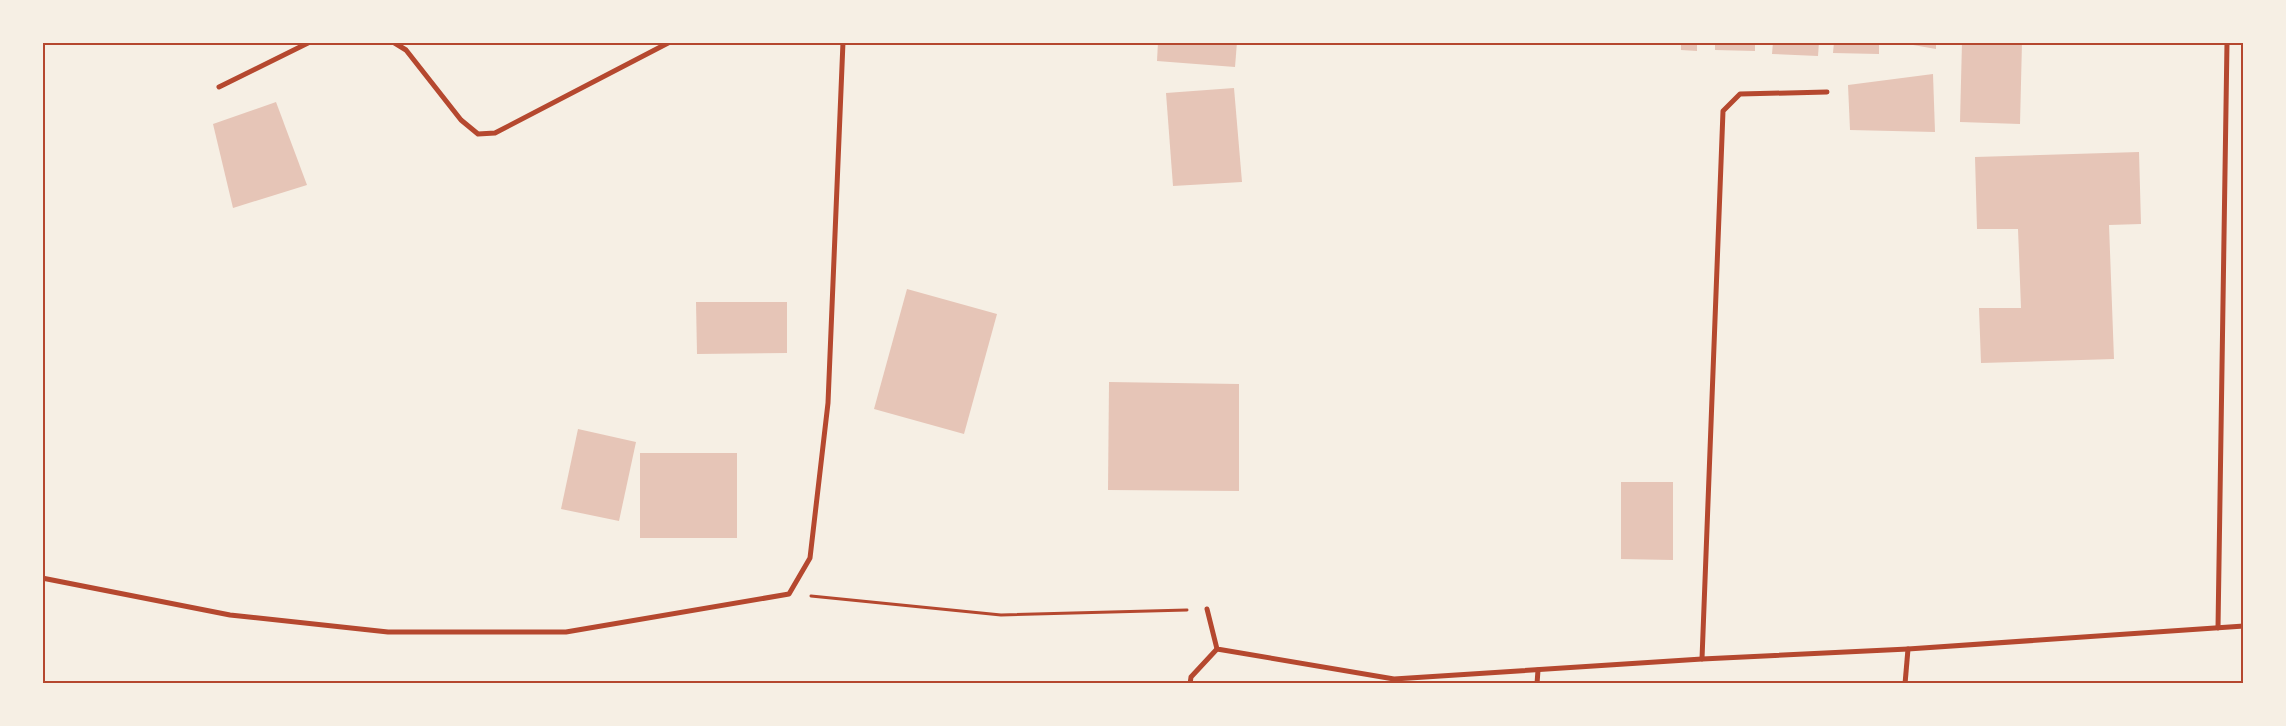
<svg xmlns="http://www.w3.org/2000/svg" width="2286" height="726" viewBox="0 0 2286 726" font-family="Lato,sans-serif">
	<style>
		.building { fill: #e6c5b7 }
		.lines { fill: none; stroke-linecap: round; stroke-linejoin: round }
		.path { stroke: #b5482f; stroke-width: 3 }
		.minor { stroke: #b5482f; stroke-width: 5 }
		.neatline { fill: none; stroke: #b5482f; stroke-width: 2 }
	</style>
	<rect width="100%" height="100%" fill="#f6efe4"/>
	<g class="building">
		<polygon points="1158,42 1237,42 1235,67 1157,61"/>
		<polygon points="1681,42 1697,42 1697,51 1681,50"/>
		<polygon points="1715,42 1755,42 1755,51 1715,50"/>
		<polygon points="1773,42 1819,42 1818,56 1772,54"/>
		<polygon points="1834,42 1879,42 1879,54 1833,53"/>
		<polygon points="1896,42 1936,42 1936,49"/>
		<polygon points="1962,42 2022,42 2020,124 1960,122"/>
		<polygon points="1933,74 1935,132 1850,130 1848,85"/>
		<polygon points="1234,88 1242,182 1173,186 1166,93"/>
		<polygon points="276,102 307,185 233,208 213,124"/>
		<polygon points="2139,152 2141,224 2109,225 2114,359 1981,363 1979,308 2021,308 2018,229 1977,229 1975,157"/>
		<polygon points="907,289 997,314 964,434 874,409"/>
		<polygon points="696,302 787,302 787,353 697,354"/>
		<polygon points="1109,382 1239,384 1239,491 1108,490"/>
		<polygon points="578,429 636,442 619,521 561,509"/>
		<rect x="640" y="453" width="97" height="85"/>
		<polygon points="1621,482 1673,482 1673,560 1621,559"/>
	</g>
	<g class="lines">
		<polyline class="path" points="811,596 1001,615 1187,610"/>
		<g class="minor">
			<polyline points="393,42 406,50 461,120 478,134 495,133 670,42"/>
			<polyline points="219,87 310,42"/>
			<polyline points="42,578 230,615 388,632 566,632 789,594 810,558 828,403 843,42"/>
			<polyline points="1207,609 1217,649 1394,679 1702,659 1908,649 2244,626"/>
			<polyline points="2218,628 2227,42"/>
			<polyline points="1702,659 1723,111 1740,94 1827,92"/>
			<polyline points="1190,684 1191,677 1217,649"/>
			<polyline points="1537,684 1538,670"/>
			<polyline points="1905,684 1908,649"/>
		</g>
	</g>
	<rect width="2286" height="726" fill="none" stroke="#f6efe4" stroke-width="88"/>
	<rect x="44" y="44" width="2198" height="638" class="neatline"/>
</svg>
